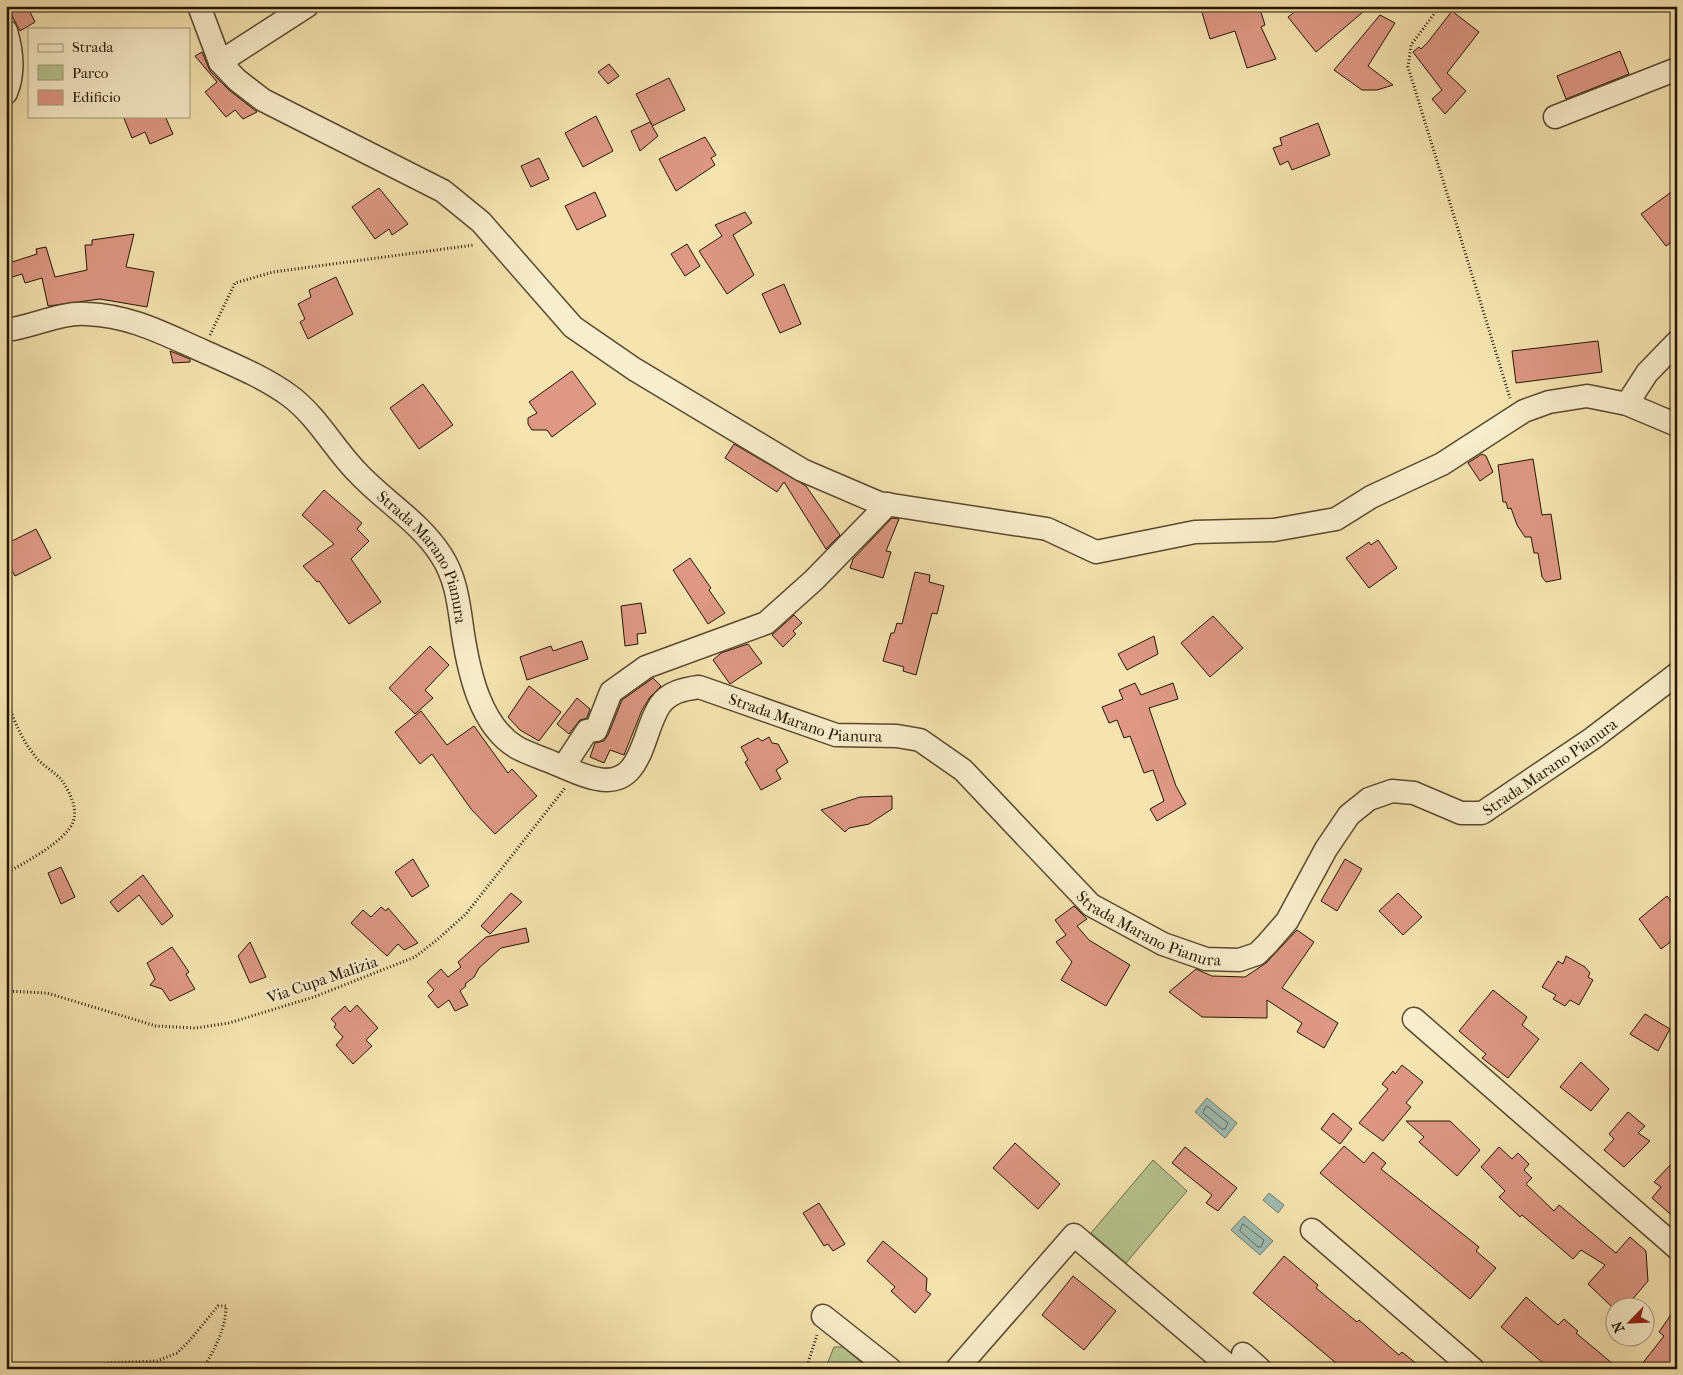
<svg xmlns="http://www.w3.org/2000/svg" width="1683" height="1375" viewBox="0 0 1683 1375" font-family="'IM FELL French Canon',serif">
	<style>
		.green { fill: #b6c590; stroke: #6e6d48 }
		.water { fill: #9fbdb4; stroke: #6e7a6c }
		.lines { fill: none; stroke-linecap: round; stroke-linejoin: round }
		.shore { stroke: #62695a; stroke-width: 1 }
		.building { fill: #de9885; stroke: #251501 }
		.minor-casing { stroke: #59492d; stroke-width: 25 }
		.path { stroke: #251501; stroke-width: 3; stroke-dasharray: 1 2.5; stroke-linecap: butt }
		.minor { stroke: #f8edcc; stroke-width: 22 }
		.labels { text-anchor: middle; stroke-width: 5; stroke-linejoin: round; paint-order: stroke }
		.street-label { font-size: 16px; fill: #251501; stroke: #f8edcc }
	</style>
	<rect width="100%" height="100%" fill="#f5e4b0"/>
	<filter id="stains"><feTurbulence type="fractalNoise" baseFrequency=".004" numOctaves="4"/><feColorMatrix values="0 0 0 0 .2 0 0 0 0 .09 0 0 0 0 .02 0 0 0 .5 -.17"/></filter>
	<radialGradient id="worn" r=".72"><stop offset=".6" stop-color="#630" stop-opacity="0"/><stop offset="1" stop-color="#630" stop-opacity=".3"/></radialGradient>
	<g class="green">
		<polygon points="1153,1160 1187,1191 1126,1263 1091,1233"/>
		<polygon points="834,1347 843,1347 869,1369 825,1369"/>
	</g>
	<g class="water">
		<polygon points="1207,1098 1237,1123 1225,1138 1195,1112"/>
		<polygon points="1269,1193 1284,1205 1278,1213 1263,1200"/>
		<polygon points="1244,1216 1273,1241 1260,1255 1231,1230"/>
	</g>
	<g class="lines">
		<g class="shore">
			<polygon points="1207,1106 1228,1123 1225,1129 1222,1129 1203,1113"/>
			<polygon points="1243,1224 1264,1240 1261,1247 1258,1247 1240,1231"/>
		</g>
	</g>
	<g class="building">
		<polygon points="7,6 27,6 35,22 20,31"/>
		<polygon points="1200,6 1259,6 1265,25 1261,27 1276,59 1247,68 1235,31 1210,39"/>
		<polygon points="1302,6 1370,6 1316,52 1288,17"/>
		<polygon points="1452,11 1479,32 1447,73 1466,91 1445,114 1432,99 1442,90 1413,52 1419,47 1421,49 1428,42"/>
		<polygon points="1380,15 1395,23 1368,66 1393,85 1377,90 1362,90 1334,70"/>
		<polygon points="1620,51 1629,74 1566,99 1557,76"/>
		<polygon points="202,52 210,71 229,90 257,112 243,119 235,110 226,117 205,92 217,82 195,56"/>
		<polygon points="609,64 619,76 608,84 598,72"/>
		<polygon points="669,78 685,110 652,126 658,136 640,151 631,131 650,122 652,125 636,94"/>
		<polygon points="123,116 165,116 173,134 150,144 145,132 132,138"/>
		<polygon points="596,116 613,151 583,167 565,133"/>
		<polygon points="1318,123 1330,155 1292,170 1288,161 1280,165 1273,148 1282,145 1280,138"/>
		<polygon points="705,137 716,155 711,158 715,165 676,191 659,159"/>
		<polygon points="539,158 549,179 531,187 521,166"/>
		<polygon points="379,188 408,224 392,235 389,229 375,239 352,207"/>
		<polygon points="1677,188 1677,238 1666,246 1641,214"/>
		<polygon points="595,192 606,216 577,230 565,206"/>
		<polygon points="745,212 752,223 733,235 754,275 727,294 699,251 722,236 715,225"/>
		<polygon points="134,234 126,267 154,272 147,307 100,299 48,306 42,278 25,283 22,274 6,279 6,264 37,254 36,249 46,247 55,277 87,270 85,245 92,245 92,240"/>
		<polygon points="687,244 700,266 685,276 671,254"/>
		<polygon points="336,277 353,314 308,339 300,322 305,319 298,304 311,297 309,290"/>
		<polygon points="784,284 801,324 780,333 762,294"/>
		<polygon points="1598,341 1602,372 1516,383 1512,351"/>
		<polygon points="170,351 190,359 190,362 173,363"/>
		<polygon points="572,371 596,404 552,437 547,430 532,430 528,424 528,418 537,413 529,402"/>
		<polygon points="423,384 453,425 419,449 390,408"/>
		<polygon points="734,444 806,486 840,535 826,549 784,482 777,492 725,458"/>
		<polygon points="1482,454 1486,456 1493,472 1480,481 1468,463"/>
		<polygon points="1533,459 1542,515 1551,514 1561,579 1546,582 1542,577 1538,553 1534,553 1531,537 1525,537 1517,525 1511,508 1508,509 1506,502 1503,502 1498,465"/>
		<polygon points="324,490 362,523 357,529 369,541 351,559 381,602 349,624 319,581 317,582 303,566 334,544 302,515"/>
		<polygon points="892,518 899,519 886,551 891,552 883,578 850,568 853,559"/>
		<polygon points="36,529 51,558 15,576 6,560 6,544"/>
		<polygon points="1378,540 1397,568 1369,588 1346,558 1369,542 1371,545"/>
		<polygon points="690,558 711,588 709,590 725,613 708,624 673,570"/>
		<polygon points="915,572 930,575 929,582 944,586 937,614 932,613 916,675 903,671 904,667 883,661 891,633 894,633 897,623 902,624"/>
		<polygon points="641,603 646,633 637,634 638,644 625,646 621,606"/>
		<polygon points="794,615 802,623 793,631 796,634 783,647 772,635"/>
		<polygon points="1213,616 1243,648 1210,677 1181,643"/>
		<polygon points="1154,636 1158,654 1127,670 1118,654"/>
		<polygon points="582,641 588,659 527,680 520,657 551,646 553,651"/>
		<polygon points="748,644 762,663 730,684 713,660 721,653"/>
		<polygon points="430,646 449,665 425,690 433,698 415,714 389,688"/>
		<polygon points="653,678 661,686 650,697 642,710 624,755 610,750 604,763 590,757 595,743 604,741 608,735 622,700"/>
		<polygon points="1135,683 1141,695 1173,683 1178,699 1149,708 1176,786 1186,804 1157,821 1150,809 1164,801 1153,770 1144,773 1130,736 1124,738 1117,720 1109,723 1102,707 1123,699 1119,690"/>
		<polygon points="529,686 561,712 539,741 520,730 508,717"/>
		<polygon points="577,698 590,709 587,718 580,720 569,734 557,724"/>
		<polygon points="421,711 447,745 474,726 508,773 512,769 537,796 495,834 471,809 432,754 420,764 395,732"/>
		<polygon points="769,737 772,743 778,744 788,762 776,770 781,779 761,790 745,762 748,760 741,747 758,738 762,741"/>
		<polygon points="892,796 892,809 869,824 849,828 845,832 821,810 860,797"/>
		<polygon points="413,859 429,886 412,897 395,872"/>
		<polygon points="1345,859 1362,869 1337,911 1321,901"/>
		<polygon points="61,867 75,897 61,904 48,873"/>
		<polygon points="143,875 173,916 162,925 139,895 118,912 110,902"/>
		<polygon points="511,893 522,902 490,934 481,926"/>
		<polygon points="1398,893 1422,917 1403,935 1379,911"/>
		<polygon points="1667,896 1677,909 1677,937 1661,949 1639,919"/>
		<polygon points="1074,906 1087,919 1077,926 1089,940 1130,965 1106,1006 1061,980 1072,962 1056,942 1066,935 1055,920"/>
		<polygon points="381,907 386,911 388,908 418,943 404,950 398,944 387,956 351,923 363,910 371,917"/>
		<polygon points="526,928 529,942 501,948 479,968 474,977 465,984 466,986 460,991 468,1005 455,1011 449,1000 438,1008 428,996 434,990 427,982 441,969 448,977 461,967 458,962 486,937"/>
		<polygon points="1297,930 1314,942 1282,988 1338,1023 1324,1048 1297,1032 1302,1023 1267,1000 1267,1018 1202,1017 1169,992 1196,969 1212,976 1245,977 1266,963"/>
		<polygon points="250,942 266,977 250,983 238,956"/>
		<polygon points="172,947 189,972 186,974 195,989 170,1001 162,989 150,985 155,979 147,963"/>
		<polygon points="1566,956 1585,967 1590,973 1588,977 1593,980 1579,1005 1570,1000 1565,1006 1553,999 1556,995 1542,987 1558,961 1563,964"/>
		<polygon points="1493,990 1527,1017 1522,1025 1539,1039 1508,1078 1482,1058 1486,1054 1459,1031"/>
		<polygon points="357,1005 378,1028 366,1040 372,1046 353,1064 336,1045 343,1037 334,1027 336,1024 331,1019 345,1006 350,1012"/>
		<polygon points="1645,1014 1670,1029 1658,1051 1630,1034"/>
		<polygon points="1581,1062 1609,1089 1591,1111 1560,1087"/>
		<polygon points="1402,1065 1423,1082 1406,1103 1411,1107 1383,1141 1359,1123 1388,1089 1382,1084 1393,1071 1395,1074"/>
		<polygon points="1628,1112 1645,1126 1638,1133 1650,1141 1624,1167 1604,1150 1614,1139 1609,1134"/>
		<polygon points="1333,1113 1352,1129 1340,1144 1321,1129"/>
		<polygon points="1406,1121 1450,1121 1480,1150 1457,1176 1419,1142 1424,1137"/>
		<polygon points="1015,1143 1060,1184 1038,1209 993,1168"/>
		<polygon points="1344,1146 1364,1163 1373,1152 1386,1163 1381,1169 1479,1247 1476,1251 1496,1268 1470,1299 1320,1173"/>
		<polygon points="1185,1147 1237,1188 1218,1211 1206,1203 1212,1195 1172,1163"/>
		<polygon points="1499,1147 1512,1159 1518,1153 1529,1164 1524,1170 1532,1178 1526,1184 1554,1211 1559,1205 1616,1253 1630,1237 1646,1251 1648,1281 1625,1308 1613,1308 1588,1284 1605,1265 1581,1250 1573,1259 1522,1215 1520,1217 1499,1197 1505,1191 1481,1167"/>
		<polygon points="1677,1158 1677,1220 1652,1198 1661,1187 1654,1182"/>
		<polygon points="819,1203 845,1244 833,1251 828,1244 824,1246 803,1213"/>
		<polygon points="883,1241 927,1278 926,1291 931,1294 915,1313 891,1291 895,1287 867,1261"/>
		<polygon points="1284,1256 1318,1285 1316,1288 1357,1322 1359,1320 1399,1355 1402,1352 1423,1369 1343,1369 1253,1293"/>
		<polygon points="1073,1276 1116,1311 1084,1350 1042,1315"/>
		<polygon points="1526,1297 1558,1325 1564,1319 1578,1331 1576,1333 1619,1369 1550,1369 1501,1327"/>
		<polygon points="1677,1306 1677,1369 1638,1369 1664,1336 1659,1332"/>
	</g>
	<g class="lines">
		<g class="minor-casing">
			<g id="minor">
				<polyline points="199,6 220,62 237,80 263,100 443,191 481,222 573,327 634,369 802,470 879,503 1047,529 1096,552 1195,532 1274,530 1336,519 1371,497 1442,464 1524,411 1549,402 1587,396 1627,404 1677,425"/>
				<path d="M6,31C12,51 14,74 6,93"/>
				<polyline points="220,62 307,6"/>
				<polyline points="1555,117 1677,69"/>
				<path id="s1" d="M6,330C33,327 59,312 87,314C132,316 164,334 203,351C232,364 264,377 290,396C318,417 334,449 358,473C384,501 420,522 441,555C457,579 459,607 463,634C469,672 480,725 516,747C528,754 543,758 556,764C569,769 584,777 598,779C643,788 642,731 660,705C669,692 684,689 699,687L836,735L897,736L920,740L963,770L1091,905L1163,944L1206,959L1239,960L1257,954L1267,944L1287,921L1326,849L1349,815L1369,799L1392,791L1414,793L1461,813H1482L1593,738L1677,674"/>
				<polyline points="1627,404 1647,373 1677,342"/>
				<polyline points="564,766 587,731 596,730 611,692 646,667 766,623 814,580 888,504"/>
				<polyline points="1414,1019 1677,1248"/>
				<polyline points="1312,1230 1473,1369"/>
				<polyline points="823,1316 890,1369"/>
				<polyline points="1243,1354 1260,1369"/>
				<polyline points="957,1369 1074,1235 1232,1369"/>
			</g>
		</g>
		<g class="path">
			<polyline points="1440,6 1411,45 1408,67 1510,398"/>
			<polyline points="210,335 235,283 273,272 474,245"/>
			<path d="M6,698C13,718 21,739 35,756C42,766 56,772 63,782C70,793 78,809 73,822C65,842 24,863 6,873"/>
			<polyline points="6,991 47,993 156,1026 196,1028 229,1023 314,997 415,957 438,939 466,914 565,788"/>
			<path d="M84,1369L107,1363L157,1361L177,1353L190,1340L218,1306H226C226,1329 214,1350 203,1369"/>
			<polyline points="806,1369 817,1335"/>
		</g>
		<use href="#minor" class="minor"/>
	</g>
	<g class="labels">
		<g class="street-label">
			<text dy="6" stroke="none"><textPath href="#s1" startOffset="516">Strada Marano Pianura</textPath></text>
			<text dy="6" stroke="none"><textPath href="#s1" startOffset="1086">Strada Marano Pianura</textPath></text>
			<text dy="6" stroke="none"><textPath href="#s1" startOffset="2015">Strada Marano Pianura</textPath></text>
			<text dy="6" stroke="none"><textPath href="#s1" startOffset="1505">Strada Marano Pianura</textPath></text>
			<text transform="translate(322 979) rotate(-19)" y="6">Via Cupa Malizia</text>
		</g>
	</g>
	<rect width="1683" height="1375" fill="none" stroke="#f5e4b0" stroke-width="25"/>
	<rect x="8" y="8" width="1668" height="1360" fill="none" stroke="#251501" stroke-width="2.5"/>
	<rect x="12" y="12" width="1658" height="1350" fill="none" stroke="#251501"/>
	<rect x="28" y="28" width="162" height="90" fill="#f8edcc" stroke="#a4977b"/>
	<rect x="38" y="44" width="25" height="8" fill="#f8edcc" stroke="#a4977b"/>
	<text x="72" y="52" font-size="15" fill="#251501">Strada</text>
	<rect x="38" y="65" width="25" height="15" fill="#b6c590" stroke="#a4977b"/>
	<text x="72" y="78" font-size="15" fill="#251501">Parco</text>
	<rect x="38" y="90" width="25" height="15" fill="#de9885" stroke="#a4977b"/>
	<text x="72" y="102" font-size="15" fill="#251501">Edificio</text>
	<g transform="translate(1630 1322) rotate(246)"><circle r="24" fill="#f8edcc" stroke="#a4977b"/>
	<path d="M0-4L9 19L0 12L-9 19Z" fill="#8f2418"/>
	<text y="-8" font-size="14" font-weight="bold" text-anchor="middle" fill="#251501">N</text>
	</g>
	<rect width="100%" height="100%" filter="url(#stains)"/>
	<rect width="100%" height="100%" fill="url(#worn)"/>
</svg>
